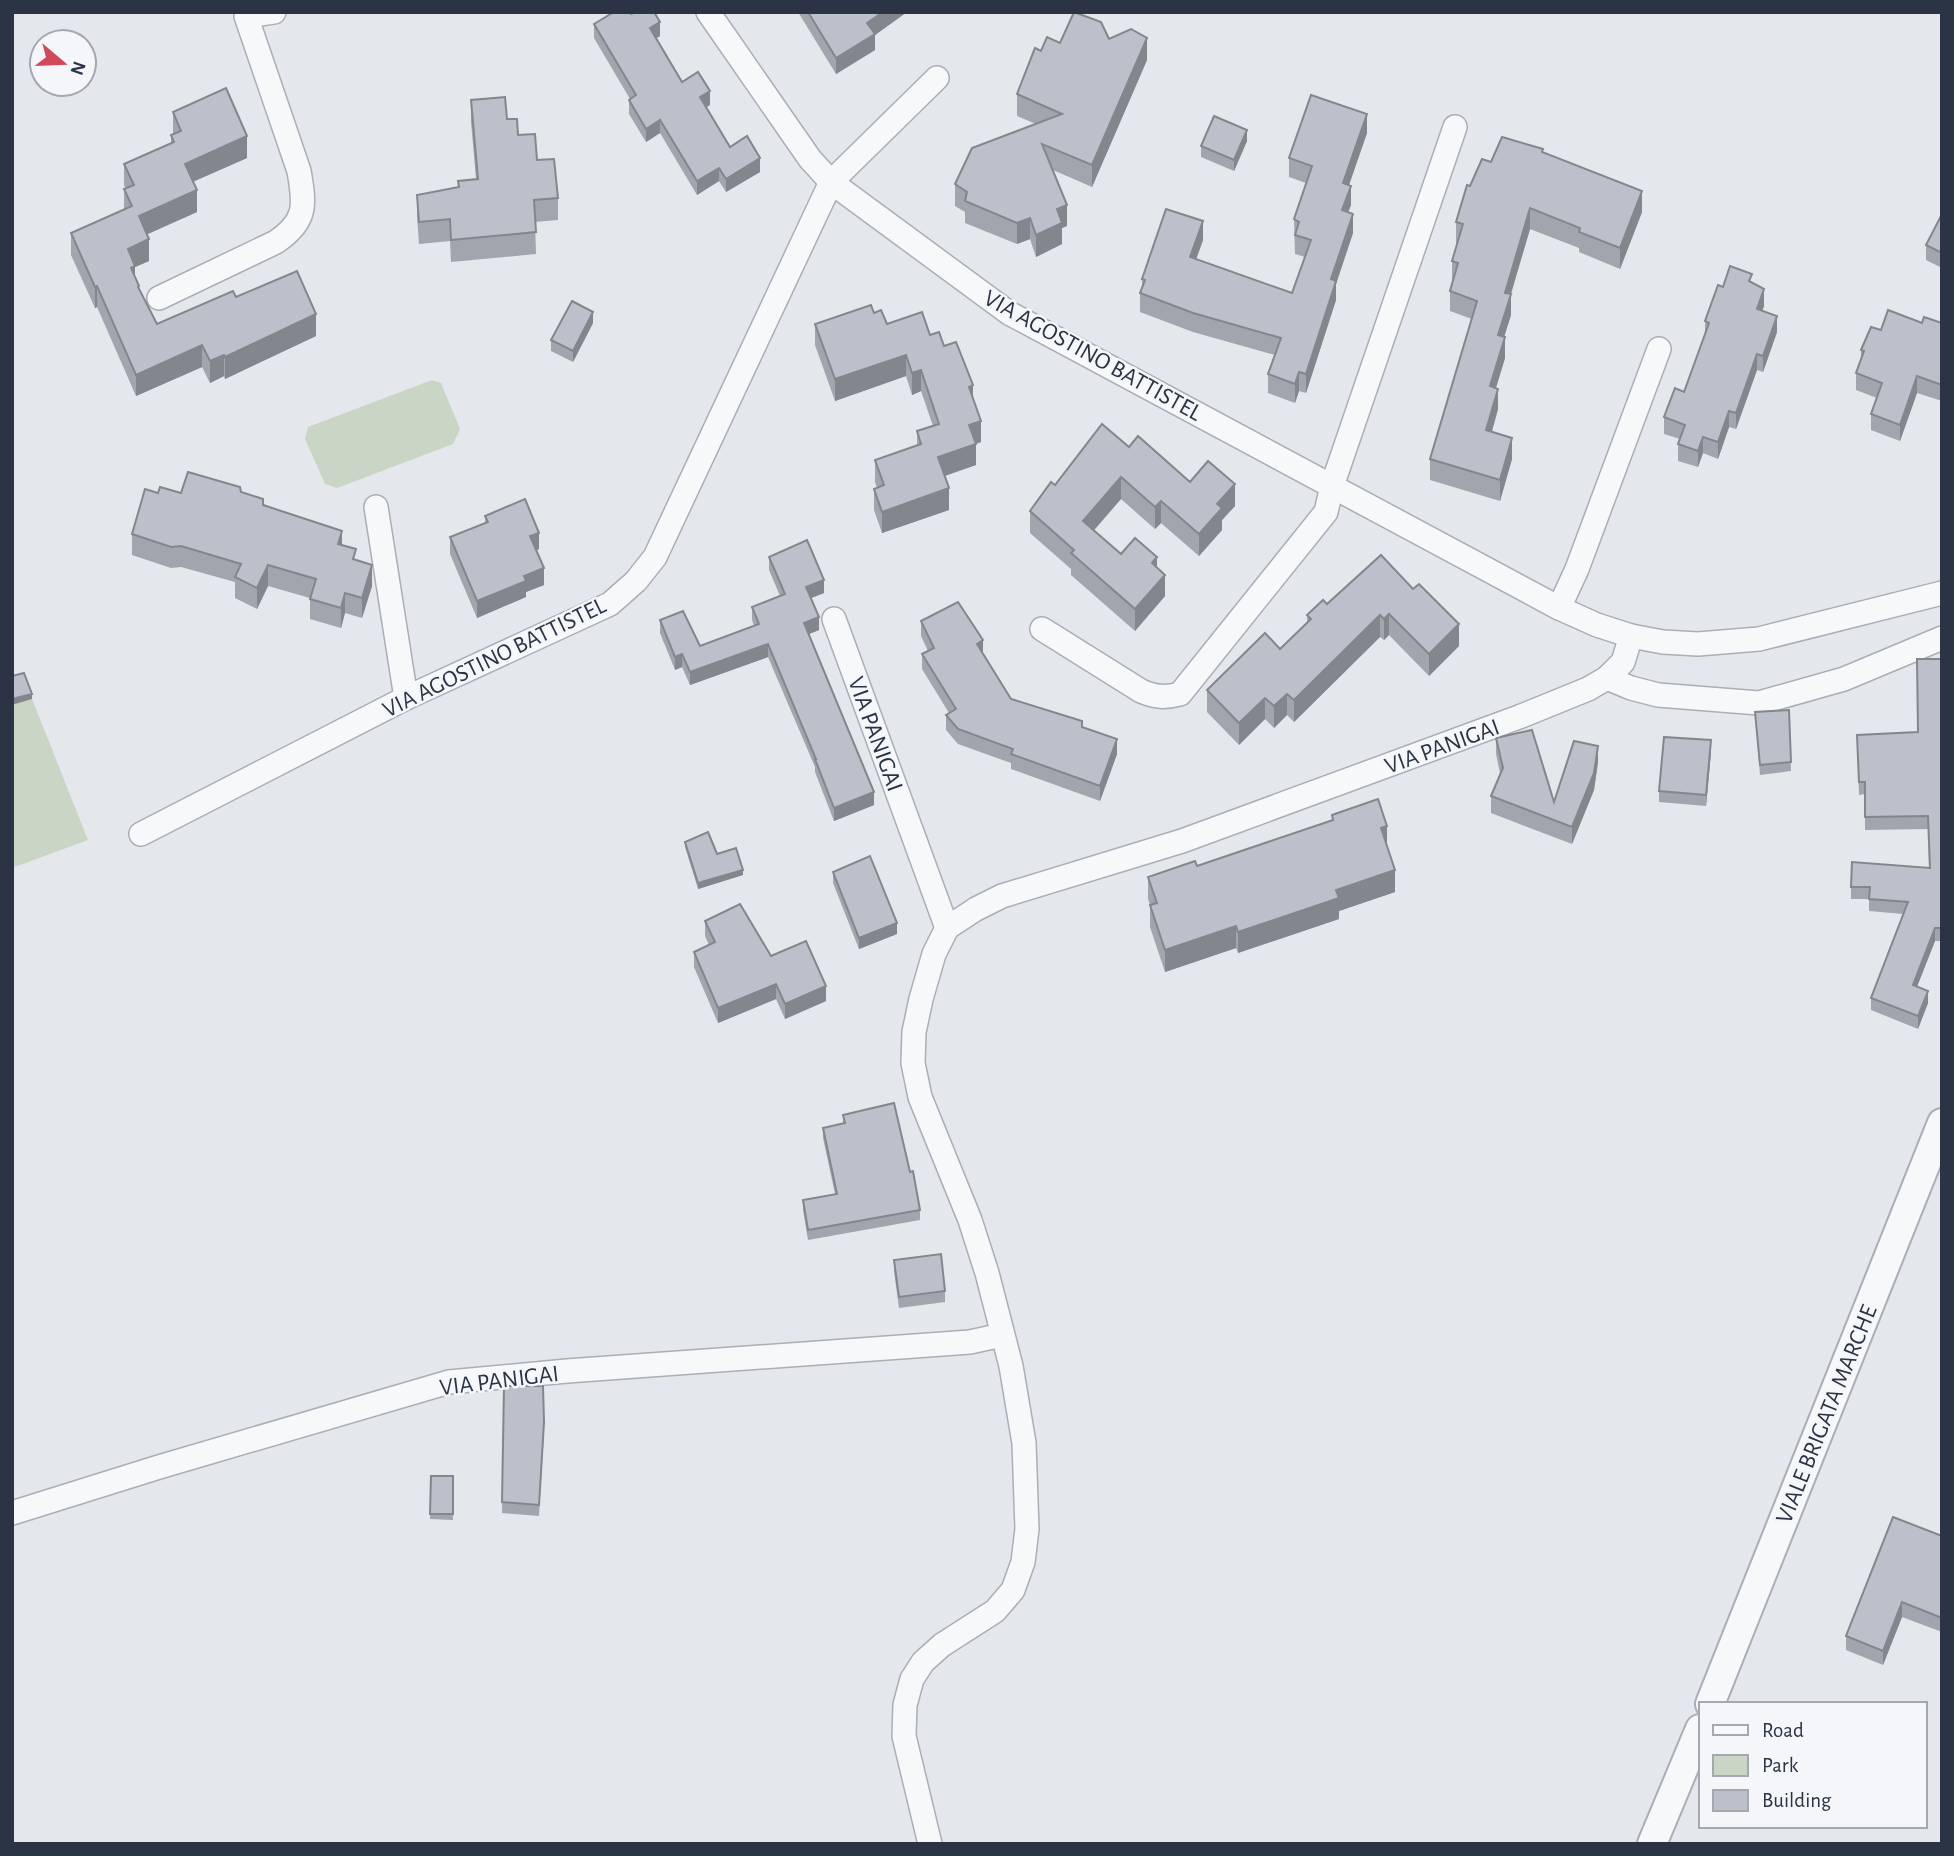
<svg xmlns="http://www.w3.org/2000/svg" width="1954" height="1856" viewBox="0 0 1954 1856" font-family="'Alegreya Sans',sans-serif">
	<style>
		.green { fill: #c9d6c5 }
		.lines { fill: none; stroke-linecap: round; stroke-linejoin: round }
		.minor-casing { stroke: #a9aeb7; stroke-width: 26 }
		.tertiary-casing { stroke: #a9aeb7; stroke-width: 32 }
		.minor { stroke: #f7f8fa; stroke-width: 23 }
		.tertiary { stroke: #f7f8fa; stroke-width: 28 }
		.wall { fill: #a1a5ae }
		.shaded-wall { fill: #83868d }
		.building { fill: #bbc0ca; stroke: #83868d; stroke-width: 2 }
		.labels { text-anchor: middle; stroke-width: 5; stroke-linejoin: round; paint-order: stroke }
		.street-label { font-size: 24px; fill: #2b3445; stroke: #f4f6f9 }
	</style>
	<rect width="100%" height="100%" fill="#e4e7ec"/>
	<g class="green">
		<polygon points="432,380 441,383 460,429 453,444 337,488 325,484 305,439 308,427"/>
		<polygon points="32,699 88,840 12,868 12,705"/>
	</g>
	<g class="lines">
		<g class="minor-casing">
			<g id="minor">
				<polyline points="708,12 810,159 831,182 1009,313 1559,608 1597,625 1631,636 1663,642 1698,644 1759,639 1942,593"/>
				<path d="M159,298L276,242C307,221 305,205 299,171L246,16L274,12"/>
				<polyline points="376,507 406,698"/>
				<polyline points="1559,608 1577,569 1659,349"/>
				<polyline points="834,619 947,928"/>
				<path d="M1042,629L1141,691C1155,697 1165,698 1180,694L1326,512L1332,486L1455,127"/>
				<polyline points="1607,678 1623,662 1631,636"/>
				<polyline points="141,834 406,698 610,604 636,581 655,557 831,182 937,78"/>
				<polyline points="12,1513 159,1467 449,1382 567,1371 970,1342 1002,1335"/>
				<polyline points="930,1844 904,1736 905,1705 912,1679 923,1662 942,1645 995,1611 1013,1590 1023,1562 1027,1529 1024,1443 1011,1366 987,1273 970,1220 920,1097 913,1063 914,1032 921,999 934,954 947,928 976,909 1002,896 1182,841 1519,717 1588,689 1607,678 1631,688 1658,695 1759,703 1844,679 1942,638"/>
			</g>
		</g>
		<g class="tertiary-casing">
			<g id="tertiary">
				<polyline points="1710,1704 1942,1123"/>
				<polyline points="1652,1844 1700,1729"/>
			</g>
		</g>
		<use href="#minor" class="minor"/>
		<use href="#tertiary" class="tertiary"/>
	</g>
	<g class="wall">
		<polygon points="798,12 907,12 875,35 875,50 836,74"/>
		<polygon points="631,14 660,36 656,38 682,82 710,105 706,107 730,147 760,172 726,192 719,181 697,195 660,133 646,142 629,114 629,100 630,99 594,38 594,24"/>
		<polygon points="1109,39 1147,60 1092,187 1053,170 1067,226 1062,228 1062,244 1036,257 1030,239 1017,244 965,223 965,212 955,206 955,184 1036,124 1017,116 1017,94 1041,51 1060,43"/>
		<polygon points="471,100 507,119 537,160 558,198 558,220 535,222 536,254 451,262 450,241 419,244 417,216 417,195 458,187 458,181 476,179 471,122"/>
		<polygon points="173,112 247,158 193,182 197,212 147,234 149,261 135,267 135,277 139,289 157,324 236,297 316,336 225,379 224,376 210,383 202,367 136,396 97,307 95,308 71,255 71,233 124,210 124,189 126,189 124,185 124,164 171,143 171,135 173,135"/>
		<polygon points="1367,133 1349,185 1351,205 1348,212 1353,233 1336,284 1336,300 1306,393 1299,391 1295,403 1268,393 1268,374 1275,355 1193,332 1140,312 1140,293 1142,289 1142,279 1203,240 1196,260 1292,293 1305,257 1295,254 1294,219 1306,183 1289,177 1289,158"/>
		<polygon points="1247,141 1234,171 1201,157 1201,146"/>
		<polygon points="1543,152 1642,212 1620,269 1579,252 1579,248 1530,229 1511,294 1511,315 1504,337 1505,358 1496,388 1498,409 1492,432 1512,459 1500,501 1430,480 1430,459 1472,319 1450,311 1450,291 1452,282 1452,261 1457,243 1456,243 1456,222 1491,162"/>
		<polygon points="1942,214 1942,268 1926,260 1926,245"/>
		<polygon points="1752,282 1764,306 1762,311 1777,332 1763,372 1757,370 1736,429 1729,427 1718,459 1703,453 1698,467 1678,461 1678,444 1680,439 1664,434 1664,417 1684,392 1705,335 1705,321 1723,287"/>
		<polygon points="874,313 887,324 930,335 944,346 973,398 981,442 976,444 976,465 945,476 949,510 882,533 874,510 874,489 877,488 875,482 875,460 917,446 917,431 933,426 921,391 912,395 906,376 835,401 815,345 815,324"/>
		<polygon points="593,323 573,362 551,351 551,340"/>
		<polygon points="1922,323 1942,323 1942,401 1917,393 1900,441 1871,430 1871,414 1877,398 1856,390 1856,373 1861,359 1861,350 1881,330"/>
		<polygon points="1129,447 1235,506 1222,520 1222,530 1199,556 1161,523 1155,529 1121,499 1093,530 1121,554 1157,568 1165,596 1135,631 1071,575 1071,569 1030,533 1030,511 1055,485"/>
		<polygon points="241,492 342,545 356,560 372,586 362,618 345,613 341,628 310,619 310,598 268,586 257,609 235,598 235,582 181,567 171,568 132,555 132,534 158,493"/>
		<polygon points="485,516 539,549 536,550 544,585 526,592 526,597 477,618 450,554 450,537 485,523"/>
		<polygon points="1381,555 1459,646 1429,676 1389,635 1384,640 1380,637 1294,722 1287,715 1274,728 1265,719 1239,745 1207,712 1207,690 1280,649 1307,622 1307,615 1327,604"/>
		<polygon points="769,557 824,593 811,598 819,630 809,634 874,805 834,821 815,772 815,767 768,657 690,685 682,667 675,670 660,633 660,620 700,646 754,626 752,620 752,607 780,596 769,570"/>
		<polygon points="921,621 983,653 1011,699 1082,727 1117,754 1100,801 1011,769 1011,763 958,744 946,730 946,715 949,713 922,669 922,654 928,651 921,636"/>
		<polygon points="1942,659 1942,941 1935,941 1917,986 1928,1003 1918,1029 1871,1010 1871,998 1903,914 1869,911 1869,899 1851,899 1851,887 1929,868 1928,829 1865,830 1865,794 1859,795 1857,735 1918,732"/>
		<polygon points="1789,710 1791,771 1760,775 1755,712"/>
		<polygon points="1496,738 1554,802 1598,762 1594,790 1572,844 1491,813 1491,796 1500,773 1496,754"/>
		<polygon points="1711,752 1706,806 1659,802 1659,791"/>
		<polygon points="1332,815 1387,846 1395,892 1339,911 1339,919 1238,953 1236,948 1165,972 1150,927 1150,905 1148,899 1148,877 1197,866 1332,821"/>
		<polygon points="685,842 717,854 743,875 698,889 685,847"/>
		<polygon points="833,872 897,934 859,949 833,883"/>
		<polygon points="705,921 771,956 826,1001 785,1019 776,999 718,1023 694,967 694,952 709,945 705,936"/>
		<polygon points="843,1115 910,1172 920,1210 920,1220 808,1240 803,1210 803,1200 835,1194 823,1138 823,1128 843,1124"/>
		<polygon points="894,1260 945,1291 945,1302 899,1308 894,1271"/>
		<polygon points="504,1386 544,1433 539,1516 502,1513"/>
		<polygon points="431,1476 453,1476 453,1520 430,1519"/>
		<polygon points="1942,1536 1942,1632 1902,1617 1883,1665 1846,1650 1846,1636"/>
	</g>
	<g class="shaded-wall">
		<polygon points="883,12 907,12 875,35 875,50 836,74 836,58 867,23"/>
		<polygon points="660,22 660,36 650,42 650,28"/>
		<polygon points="1147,38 1147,60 1092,187 1092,165"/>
		<polygon points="710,91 710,105 700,111 700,97"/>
		<polygon points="1367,114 1367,133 1343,202 1343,183"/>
		<polygon points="660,120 660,133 646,142 646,129"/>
		<polygon points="1247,130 1247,141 1234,171 1234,160"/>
		<polygon points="247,136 247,158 185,185 185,164"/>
		<polygon points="760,158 760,172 726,192 726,179"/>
		<polygon points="719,168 719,181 697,195 697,181"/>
		<polygon points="1351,186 1351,205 1342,229 1342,210"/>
		<polygon points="197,190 197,212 139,238 139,216"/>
		<polygon points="1642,191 1642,212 1620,269 1620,248"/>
		<polygon points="1067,205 1067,226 1062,228 1062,244 1036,257 1036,235 1057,209"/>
		<polygon points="1530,208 1530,229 1506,310 1511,294 1511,315 1498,356 1498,335 1505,293"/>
		<polygon points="1353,214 1353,233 1336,284 1336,300 1306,393 1306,374 1331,279"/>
		<polygon points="1030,218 1030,239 1017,244 1017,223"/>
		<polygon points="1203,221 1203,240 1190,276 1190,257"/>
		<polygon points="149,239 149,261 135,267 135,288 128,249"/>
		<polygon points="97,286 97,307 95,308 95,287"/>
		<polygon points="1764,289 1764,306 1757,325 1757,309"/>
		<polygon points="593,312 593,323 573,362 573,351"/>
		<polygon points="316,314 316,336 225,379 225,357"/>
		<polygon points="1777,316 1777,332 1763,372 1763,356"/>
		<polygon points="1505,337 1505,358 1490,407 1490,386"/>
		<polygon points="202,345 202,367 136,396 136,375"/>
		<polygon points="1757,354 1757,370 1736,429 1736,413"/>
		<polygon points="224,355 224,376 210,383 210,361"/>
		<polygon points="906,355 906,376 835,401 835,379"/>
		<polygon points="921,370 921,391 912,395 912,373"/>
		<polygon points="1299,372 1299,391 1295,403 1295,384"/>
		<polygon points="1917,376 1917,393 1900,441 1900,425"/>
		<polygon points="973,385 973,407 969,387"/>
		<polygon points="1498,389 1498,409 1486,451 1486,430"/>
		<polygon points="1729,411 1729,427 1718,459 1718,442"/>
		<polygon points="981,421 981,442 969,446 969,425"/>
		<polygon points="1703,437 1703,453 1698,467 1698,451"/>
		<polygon points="1512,438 1512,459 1500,501 1500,480"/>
		<polygon points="976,444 976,465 938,478 938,457"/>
		<polygon points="1121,477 1121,499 1083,543 1083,521"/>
		<polygon points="1235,484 1235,506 1222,520 1222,530 1199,556 1199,534 1217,504"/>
		<polygon points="949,488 949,510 882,533 882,512"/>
		<polygon points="1161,501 1161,523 1155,529 1155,507"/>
		<polygon points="342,531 342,552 338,544"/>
		<polygon points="539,533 539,549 530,553 530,536"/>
		<polygon points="1157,557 1157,579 1152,563"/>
		<polygon points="268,565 268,586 257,609 257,588"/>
		<polygon points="372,565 372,586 362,618 362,598"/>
		<polygon points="544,568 544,585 526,592 526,597 477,618 477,601 524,576"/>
		<polygon points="1165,575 1165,596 1135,631 1135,609"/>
		<polygon points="824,580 824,593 806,600 806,587"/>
		<polygon points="345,593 345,613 341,628 341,608"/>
		<polygon points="1389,614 1389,635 1384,640 1384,619"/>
		<polygon points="1380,615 1380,637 1294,722 1294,700"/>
		<polygon points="819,617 819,630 804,636 804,623"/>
		<polygon points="1459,624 1459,646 1429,676 1429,654"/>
		<polygon points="983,640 983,655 977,644"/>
		<polygon points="768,644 768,657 690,685 690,672"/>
		<polygon points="682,654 682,667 675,670 675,657"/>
		<polygon points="32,694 32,699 12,705 12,699"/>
		<polygon points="1287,694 1287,715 1274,728 1274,706"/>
		<polygon points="1265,698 1265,719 1239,745 1239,723"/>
		<polygon points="1117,739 1117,754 1100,801 1100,786"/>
		<polygon points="1711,740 1711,752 1706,806 1706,795"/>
		<polygon points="1598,746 1598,762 1594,790 1572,844 1572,827"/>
		<polygon points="874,792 874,805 834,821 834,808"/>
		<polygon points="1387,826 1387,847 1381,828"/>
		<polygon points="743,870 743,875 698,889 698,883"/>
		<polygon points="1395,870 1395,892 1339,911 1339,919 1238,953 1238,932 1336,890"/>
		<polygon points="897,923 897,934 859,949 859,938"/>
		<polygon points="1236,926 1236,948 1165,972 1165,950"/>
		<polygon points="1935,928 1935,941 1913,997 1913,985"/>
		<polygon points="776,984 776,999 718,1023 718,1008"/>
		<polygon points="826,986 826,1001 785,1019 785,1004"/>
		<polygon points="1928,991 1928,1003 1918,1029 1918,1016"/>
		<polygon points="1902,1602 1902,1617 1883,1665 1883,1651"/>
	</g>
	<g class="building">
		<polygon points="614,12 630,12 631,14 635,12 654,12 660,22 650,28 682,82 698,72 710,91 700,97 730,147 747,136 760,158 726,179 719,168 697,181 660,120 646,129 629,100 636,95 594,24"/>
		<polygon points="808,12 883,12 867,23 875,34 836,58"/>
		<polygon points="1074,12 1101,22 1109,39 1131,29 1147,38 1092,165 1042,144 1067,205 1057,209 1062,223 1036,235 1030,218 1017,223 965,201 967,192 955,184 972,148 1062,114 1017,94 1035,48 1041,51 1047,37 1060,43"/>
		<polygon points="226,88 247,136 185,164 197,190 139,216 149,239 128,249 135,266 131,268 139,286 138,287 157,324 233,291 236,297 297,271 316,314 225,357 224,355 210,361 202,345 136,375 97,286 95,287 71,233 132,206 124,189 134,185 124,164 174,142 171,135 181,131 173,112"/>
		<polygon points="1311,95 1367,114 1343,183 1351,186 1342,210 1353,214 1331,279 1336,281 1306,374 1299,372 1295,384 1268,374 1281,338 1193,313 1140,293 1145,280 1142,279 1166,209 1203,221 1190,257 1292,293 1311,240 1295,235 1299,222 1294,219 1312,166 1289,158"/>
		<polygon points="505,97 507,119 517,119 518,135 535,134 537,160 554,159 558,198 534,200 536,232 451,240 450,219 419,222 417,195 459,187 458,181 478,179 471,100"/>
		<polygon points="1214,116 1247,130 1234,160 1201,146"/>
		<polygon points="1502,137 1543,149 1542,152 1642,191 1620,248 1579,232 1580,228 1530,208 1505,293 1511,294 1498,335 1505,337 1490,386 1498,389 1486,430 1512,438 1500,480 1430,459 1477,301 1450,291 1458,263 1452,261 1463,224 1456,222 1467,185 1470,186 1482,159 1491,162"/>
		<polygon points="1942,214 1942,253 1926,245"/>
		<polygon points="1730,266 1752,274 1749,281 1764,289 1757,309 1777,316 1763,356 1757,354 1736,413 1729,411 1718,442 1703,437 1698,451 1678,444 1685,425 1664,417 1675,388 1684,392 1709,323 1705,321 1718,285 1723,287"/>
		<polygon points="572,301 593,312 573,351 551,340"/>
		<polygon points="871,305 874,313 881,310 887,324 922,312 930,335 939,332 944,346 956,342 973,385 969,387 981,421 969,425 976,444 938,457 949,488 882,512 874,489 884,485 875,460 921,444 917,431 939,424 921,370 912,373 906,355 835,379 815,324"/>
		<polygon points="1888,310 1922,323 1924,317 1942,323 1942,385 1917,376 1900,425 1871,414 1882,383 1856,373 1864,351 1861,350 1871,327 1881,330"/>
		<polygon points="1102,424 1129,447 1138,436 1190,482 1208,461 1235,484 1217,504 1222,508 1199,534 1161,501 1155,507 1121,477 1083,521 1121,554 1135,538 1157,557 1152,563 1165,575 1135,609 1071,553 1074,550 1030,511 1051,482 1055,485"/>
		<polygon points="188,472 240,487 241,492 263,499 263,505 342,531 338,544 356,549 353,559 372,565 362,598 345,593 341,608 310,599 316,579 268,565 257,588 235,577 241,564 181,546 171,547 132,534 145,489 158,493 160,487 181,493"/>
		<polygon points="525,499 539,533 530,536 544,568 524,576 526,581 477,601 450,537 488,522 485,516"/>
		<polygon points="807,540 824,580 806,587 819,617 804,623 874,792 834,808 815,759 816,759 768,644 690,672 682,654 675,657 660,620 683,611 700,646 759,624 752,607 785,594 769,557"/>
		<polygon points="1381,555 1413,589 1419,584 1459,624 1429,654 1389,614 1384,619 1380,615 1294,700 1287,694 1274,706 1265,698 1239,723 1207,690 1265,633 1280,649 1311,619 1307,615 1323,600 1327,604"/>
		<polygon points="958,602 983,640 977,644 1011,699 1082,721 1082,727 1117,739 1100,786 1011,754 1013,749 958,729 946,715 956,709 922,654 934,648 921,621"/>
		<polygon points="1917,659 1942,659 1942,928 1935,928 1913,985 1928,991 1918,1016 1871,998 1908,902 1869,899 1870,887 1851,887 1852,862 1930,868 1928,816 1865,817 1865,782 1859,782 1857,735 1918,732"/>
		<polygon points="24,673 32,694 12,699 12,676"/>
		<polygon points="1789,710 1791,762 1760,765 1755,712"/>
		<polygon points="1532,730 1554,802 1574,741 1598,746 1594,773 1572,827 1491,796 1503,768 1496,738"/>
		<polygon points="1664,737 1711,740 1706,795 1659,791"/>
		<polygon points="1378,799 1387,826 1381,828 1395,870 1336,890 1339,898 1238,932 1236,926 1165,950 1150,905 1157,903 1148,877 1195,861 1197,866 1333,820 1332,815"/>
		<polygon points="708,832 717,854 736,848 743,870 698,883 685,842"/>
		<polygon points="870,856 897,923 859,938 833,872"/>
		<polygon points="740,904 771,956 806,941 826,986 785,1004 776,984 718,1008 694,952 715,942 705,921"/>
		<polygon points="894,1103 910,1172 913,1171 920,1210 808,1230 803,1200 837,1194 823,1128 845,1123 843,1115"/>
		<polygon points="941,1254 945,1291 899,1297 894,1260"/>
		<polygon points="504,1386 543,1386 544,1422 539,1505 502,1502"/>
		<polygon points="431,1476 453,1476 453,1514 430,1514"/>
		<polygon points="1893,1517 1942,1536 1942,1618 1902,1602 1883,1651 1846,1636"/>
	</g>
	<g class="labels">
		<g class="street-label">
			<text transform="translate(1093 355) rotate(29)" y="8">VIA AGOSTINO BATTISTEL</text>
			<text transform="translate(494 657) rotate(-26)" y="8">VIA AGOSTINO BATTISTEL</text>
			<text transform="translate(876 734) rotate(70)" y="8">VIA PANIGAI</text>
			<text transform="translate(1442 746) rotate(-20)" y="8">VIA PANIGAI</text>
			<text transform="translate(499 1380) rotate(-7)" y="8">VIA PANIGAI</text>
			<text transform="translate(1826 1414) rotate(-68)" y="8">VIALE BRIGATA MARCHE</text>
		</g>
	</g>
	<rect width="1954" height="1856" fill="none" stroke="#2b3445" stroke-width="28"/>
	<rect x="1699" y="1702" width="228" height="126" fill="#f4f6f9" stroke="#a4a8b1" stroke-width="2"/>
	<rect x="1713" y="1725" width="35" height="10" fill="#f7f8fa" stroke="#a4a8b1" stroke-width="2"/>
	<text x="1762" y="1737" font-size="21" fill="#2b3445">Road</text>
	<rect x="1713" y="1755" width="35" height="21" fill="#c9d6c5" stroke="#a4a8b1" stroke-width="2"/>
	<text x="1762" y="1772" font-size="21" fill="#2b3445">Park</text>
	<rect x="1713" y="1790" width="35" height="21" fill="#bbc0ca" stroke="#a4a8b1" stroke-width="2"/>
	<text x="1762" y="1807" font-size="21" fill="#2b3445">Building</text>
	<g transform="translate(63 63) rotate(109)"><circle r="33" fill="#f4f6f9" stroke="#a4a8b1" stroke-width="2"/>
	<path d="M0-5L12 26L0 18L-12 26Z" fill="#d1495b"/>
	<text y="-10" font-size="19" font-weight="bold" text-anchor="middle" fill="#2b3445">N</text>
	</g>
</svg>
